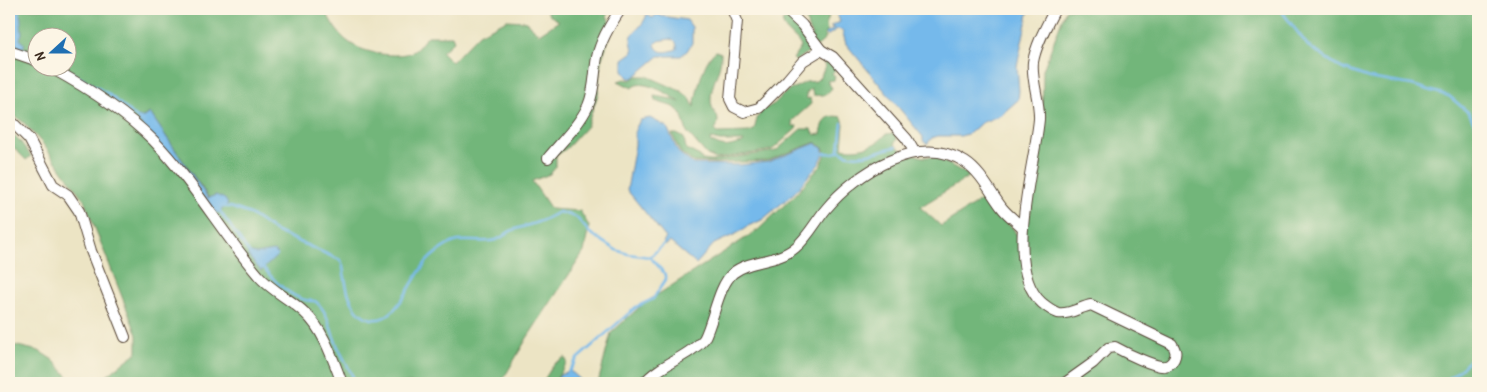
<svg xmlns="http://www.w3.org/2000/svg" width="1487" height="392" viewBox="0 0 1487 392" font-family="'Patrick Hand',sans-serif">
	<style>
		.forest { fill: #72b67a; stroke: #56704c; fill-rule: evenodd }
		.water { fill: #75b9eb; stroke: #587284; fill-rule: evenodd }
		.lines { fill: none; stroke-linecap: round; stroke-linejoin: round }
		.stream { stroke: #75b9eb; stroke-width: 2.5 }
		.minor-casing { stroke: #564637; stroke-width: 12 }
		.minor { stroke: #fff; stroke-width: 10 }
	</style>
	<rect width="100%" height="100%" fill="#fcf5e5"/>
	<filter id="ink" filterUnits="userSpaceOnUse"><feTurbulence type="fractalNoise" baseFrequency=".02" numOctaves="2"/><feDisplacementMap in="SourceGraphic" scale="10" xChannelSelector="R" yChannelSelector="G"/><feConvolveMatrix kernelMatrix="1 2 1 2 8 2 1 2 1" color-interpolation-filters="sRGB"/></filter>
	<filter id="wash" filterUnits="userSpaceOnUse"><feTurbulence type="fractalNoise" baseFrequency=".0096" numOctaves="4" result="noise"/><feDisplacementMap in="SourceGraphic" scale="20" xChannelSelector="R" yChannelSelector="G"/><feGaussianBlur stdDeviation="1.12" result="paint"/><feColorMatrix in="noise" values="0 0 0 0 0 0 0 0 0 0 0 0 0 0 0 0 0 1.4 0 .05"/><feComposite in="paint" operator="in"/></filter>
	<g filter="url(#wash)">
		<rect width="100%" height="100%" fill="#ece4c4"/>
		<g class="forest">
			<path d="M20,9H325C330,21 339,36 350,43C364,53 396,59 412,52C419,49 422,41 428,36H452L454,41L442,52L452,62L479,34L507,20L525,21L539,34L559,21L549,15L546,9H628L623,14L608,11L607,16L613,28L601,61L598,94L587,126L567,148L556,156V167L550,174L532,181L551,209L580,211L589,226L584,252L527,338L501,383H98L137,352V335L84,200L43,144L23,122L9,112V44L20,39ZM38,38H68V68H38ZM150,113L209,198L216,195V214L141,118Z"/>
			<path d="M804,9L831,10L826,25L827,31L824,34L826,38C819,47 805,52 796,61L793,59L801,47C797,36 784,33 782,21L789,18C803,26 793,38 813,36L808,28Z"/>
			<path d="M1066,9H1478V383H598L611,333L643,304L758,230L796,194L821,165L825,156L824,149L816,142L767,161L714,163L693,162L680,152L672,134H677L684,138L686,149L700,156L702,160L712,161L776,151L801,129H811L815,135L821,134C824,120 826,114 842,117L844,124L842,148C857,151 876,147 886,134L895,133L897,139L894,144L903,151L923,157H936L970,176L920,207L941,226L986,197L1004,221L1013,228L1016,234H1024L1030,214L1042,147L1043,70Z"/>
			<path d="M716,51L721,53C722,70 710,84 711,101C712,116 723,113 715,131L717,133L749,132L754,130L757,119L761,111L774,104L786,92L806,82L816,81L821,76L825,67L823,60L828,57L835,63V70L832,73L835,76L834,80L827,81L832,88C827,96 821,96 813,95L811,88L806,94L807,99L810,98L811,104L792,121L793,126H797L796,129L772,150L716,159L707,155L687,132L681,113L674,107L655,101L654,96L672,99L680,102C670,95 641,77 632,88L618,81L624,79L630,80L637,76H647L681,91L690,98L694,107C697,91 703,60 716,51ZM711,139L720,141H744L743,143C727,146 726,150 710,141Z"/>
			<polygon points="9,130 19,140 31,156 26,160 9,143"/>
			<polygon points="9,344 39,351 53,360 74,383 9,383"/>
			<polygon points="565,357 567,362 554,383 542,383 554,364"/>
		</g>
		<g class="water">
			<polygon points="9,9 20,9 22,33 20,39 25,45 19,49 14,41 9,44"/>
			<polygon points="836,9 1029,9 1017,66 1019,91 1018,100 1001,115 981,123 970,133 961,136 938,136 932,138 927,144 923,141 923,137 846,44 842,30 837,29 827,36 825,34 833,29 833,27 831,28 831,26 840,22 837,14"/>
			<path d="M647,14L652,18L658,14L661,16L687,20L692,27V43L687,51L681,56H659L633,78H628L623,70V59L633,52C633,48 631,43 631,39C630,34 644,26 647,14ZM670,39C676,41 677,43 677,49C668,52 658,55 655,44L658,41Z"/>
			<polygon points="150,113 208,198 216,195 225,199 228,204 217,214 136,119 138,117 145,117"/>
			<polygon points="650,118 667,127 678,152 693,164 740,165 768,162 816,143 823,149 823,156 819,164 793,194 762,220 748,226 738,233 714,244 696,264 670,242 666,245 663,242 666,238 627,190 635,145 635,130 640,120"/>
			<polygon points="274,251 278,255 261,271 248,256 248,252 256,254"/>
			<polygon points="569,371 573,373 584,383 555,383 560,375"/>
		</g>
		<g class="lines">
			<g class="stream">
				<polyline points="1280,9 1308,46 1341,68 1369,78 1412,85 1449,96 1469,113 1478,131"/>
				<polyline points="20,46 23,49 38,55"/>
				<polyline points="63,68 107,93 138,119"/>
				<polyline points="839,150 842,123"/>
				<path d="M820,153C826,153 835,155 839,150C855,163 878,150 896,147"/>
				<path d="M221,207H230L250,214L275,231L340,260C344,265 343,271 345,278C347,293 354,316 372,319C398,324 414,272 430,258C437,252 449,242 459,241C471,240 484,243 496,240C503,238 507,232 513,230C521,227 530,225 538,222C545,220 552,215 559,212L576,217L590,233L616,250L628,254L650,257L666,275V279L653,299L636,307L577,359L568,373"/>
				<polyline points="219,210 250,254"/>
				<polyline points="650,257 665,243"/>
				<path d="M263,267C275,282 294,302 315,301C329,312 330,331 338,347C344,359 350,371 356,383"/>
				<polyline points="1443,383 1462,368 1478,351"/>
			</g>
		</g>
	</g>
	<g filter="url(#ink)">
		<g class="lines">
			<g class="minor-casing">
				<g id="minor">
					<polyline points="732,9 737,21 730,99 734,107 744,112 759,108 787,80 803,61 821,50"/>
					<polyline points="785,9 802,25 821,50 833,57 907,139 915,153"/>
					<path d="M1055,9C1047,25 1036,44 1033,62C1031,81 1040,100 1039,119C1035,166 1002,267 1042,303C1047,307 1052,311 1058,313C1069,315 1081,307 1091,305L1172,344C1175,349 1177,353 1174,359C1172,363 1168,366 1165,366C1156,368 1124,352 1115,347L1108,348L1093,363L1065,383"/>
					<polyline points="9,51 38,61"/>
					<path d="M51,68C88,88 123,110 153,140C193,181 221,232 258,275C271,291 291,299 305,313C324,330 333,360 342,383"/>
					<polyline points="9,119 29,139 53,185 68,195 79,211 91,251 125,337"/>
					<path d="M548,158C562,141 579,125 588,106C595,90 594,73 597,57C601,39 611,23 621,9"/>
					<path d="M644,383C660,364 689,357 704,339C714,320 718,286 733,273C750,259 778,263 796,247C808,237 816,221 826,209C856,173 919,132 965,162C982,173 991,194 1003,209C1009,216 1016,221 1022,227"/>
				</g>
			</g>
			<use href="#minor" class="minor"/>
		</g>
	</g>
	<rect width="1487" height="392" fill="none" stroke="#fcf5e5" stroke-width="30"/>
	<g transform="translate(52 52) rotate(249)"><circle r="24" fill="#fcf5e5" stroke="#afa495"/>
	<path d="M0-4L9 19L0 12L-9 19Z" fill="#1f6fb2"/>
	<text y="-8" font-size="14" font-weight="bold" text-anchor="middle" fill="#3b2a1e">N</text>
	</g>
</svg>
